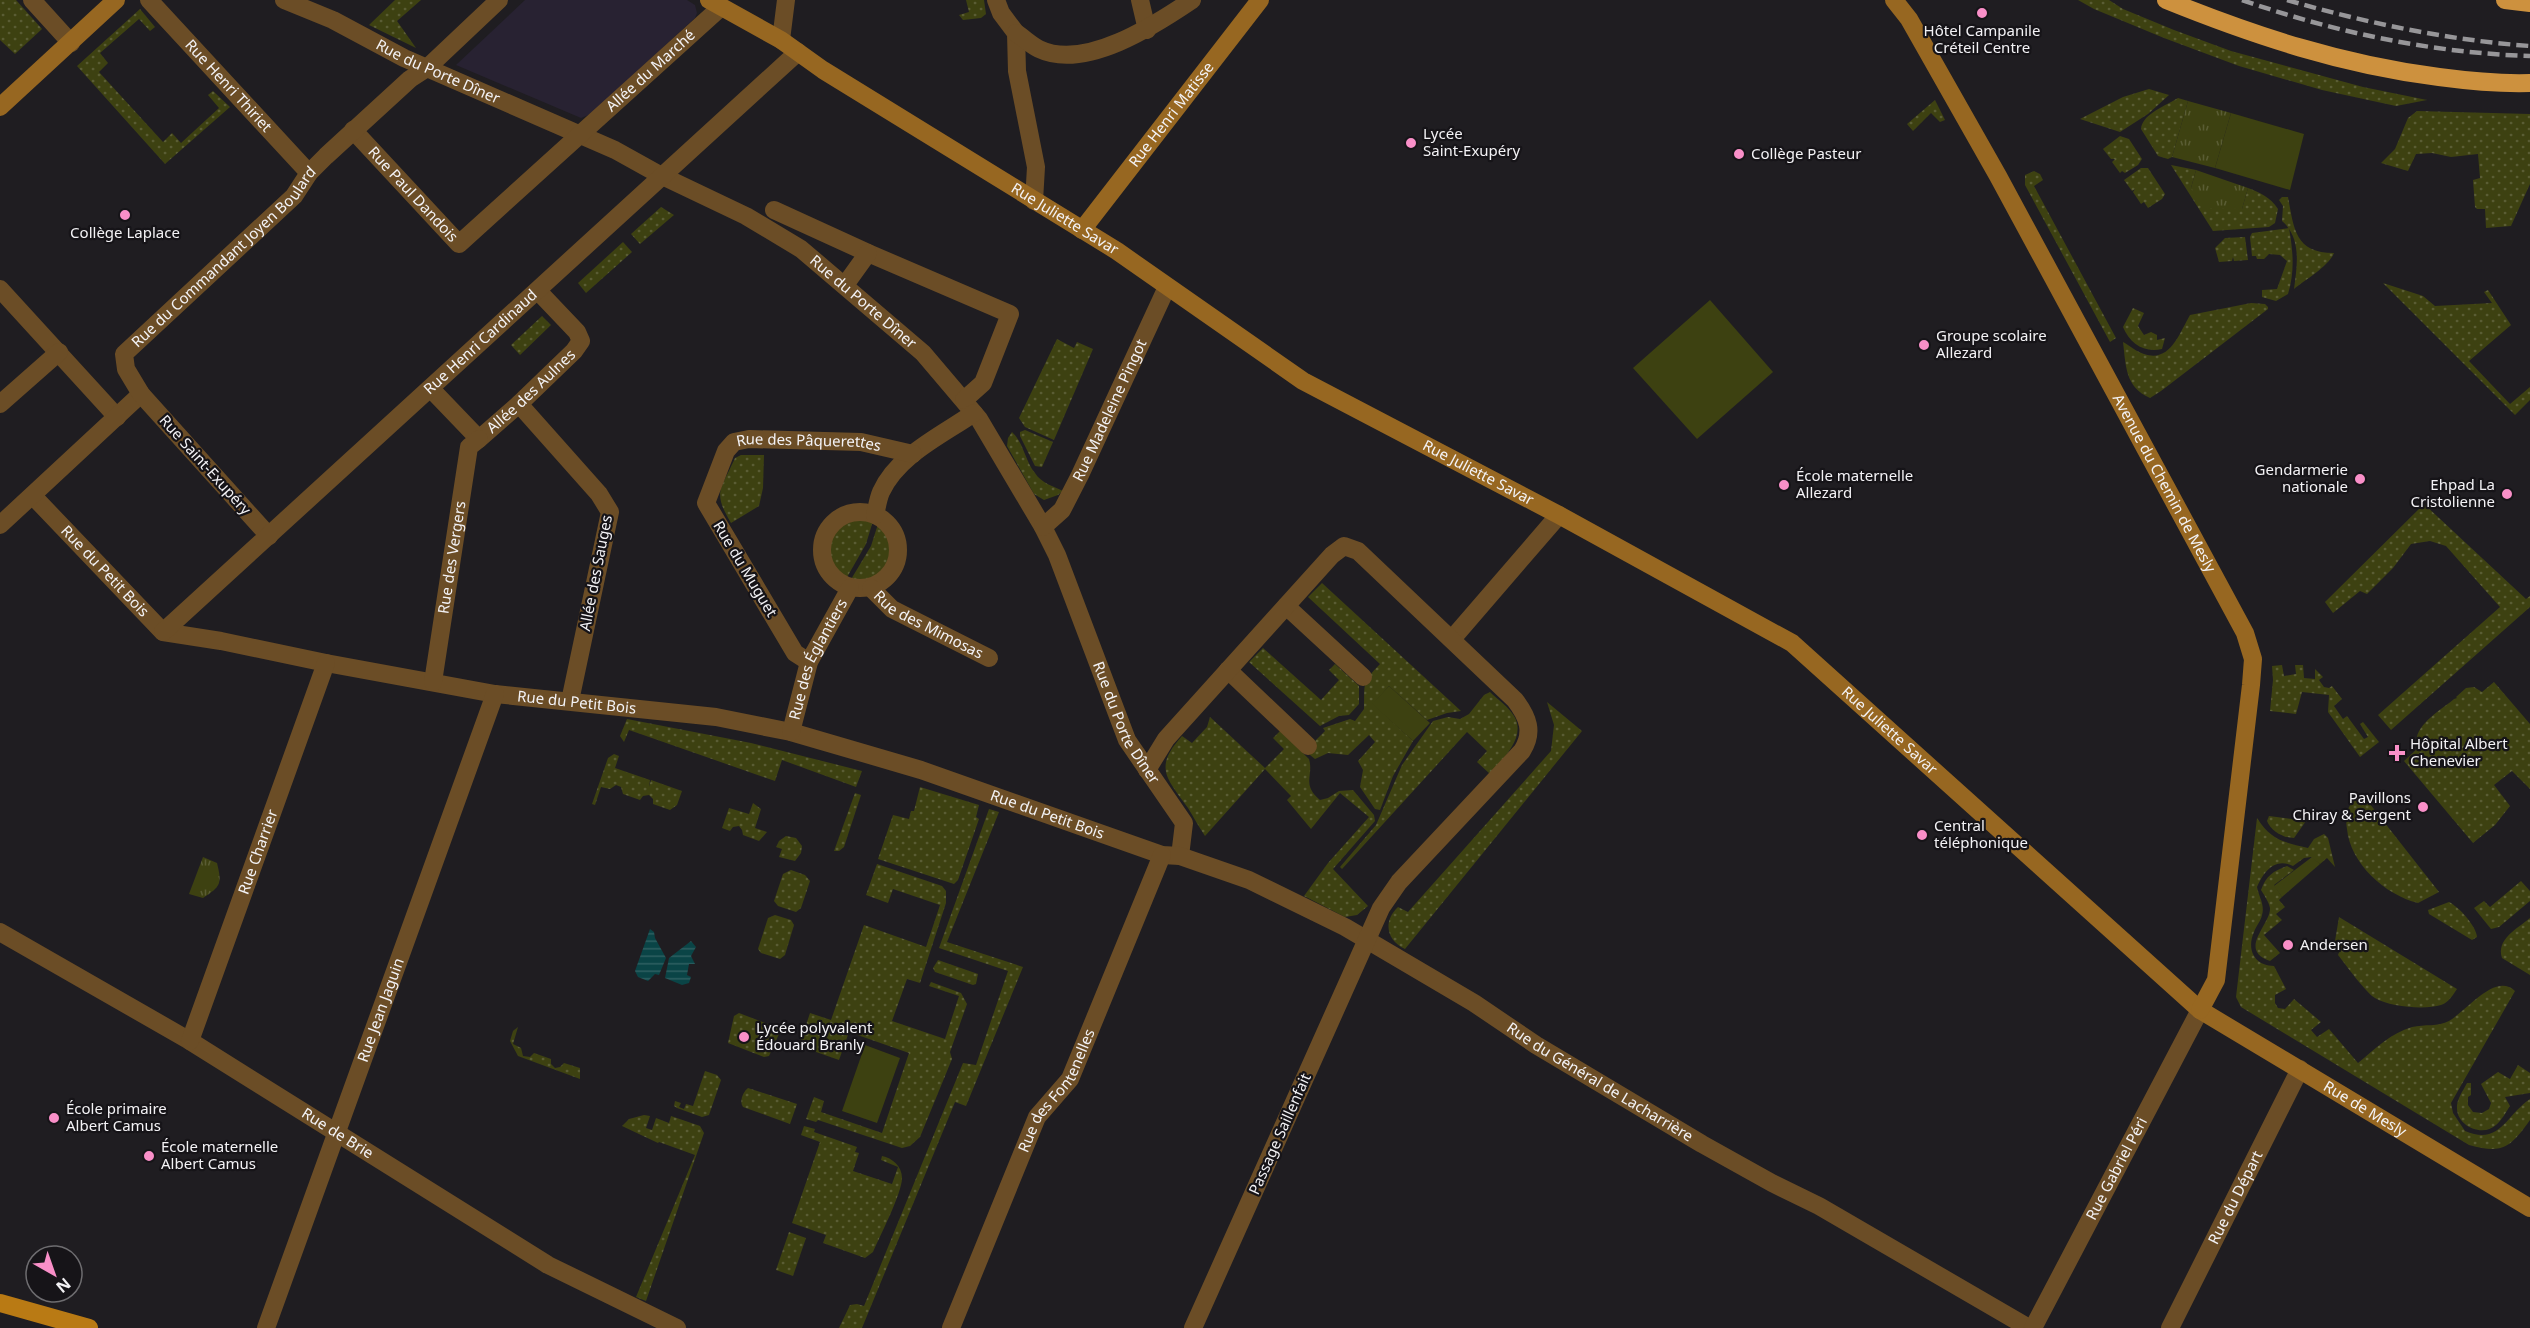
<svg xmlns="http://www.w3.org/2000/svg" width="2530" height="1328" viewBox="0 0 2530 1328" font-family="'Noto Sans',sans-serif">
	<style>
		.commercial { fill: #282232 }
		.grass { fill: url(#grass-dots) }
		.park { fill: url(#park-tufts) }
		.garden { fill: #3d4111 }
		.water { fill: url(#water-rules) }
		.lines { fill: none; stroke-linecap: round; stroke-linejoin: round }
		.street { stroke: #6b4d26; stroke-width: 18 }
		.secondary { stroke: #976721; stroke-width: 18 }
		.primary { stroke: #b97a14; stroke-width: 18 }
		.highway { stroke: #cd913e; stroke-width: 18 }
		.rail { stroke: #979699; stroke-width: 4.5; stroke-dasharray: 12 6; stroke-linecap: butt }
		.poi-dot { fill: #f98fc8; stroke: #161418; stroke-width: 2 }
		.labels { text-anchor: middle; stroke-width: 4.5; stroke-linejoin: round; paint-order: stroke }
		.poi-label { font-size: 15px; fill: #f3f2f5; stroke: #161418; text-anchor: start }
		.street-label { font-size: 15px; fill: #f3f2f5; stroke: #161418 }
	</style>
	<defs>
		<pattern id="grass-dots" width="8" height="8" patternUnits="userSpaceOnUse" patternTransform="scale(1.5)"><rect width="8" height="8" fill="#3d4111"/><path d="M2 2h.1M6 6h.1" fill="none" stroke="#5a5d34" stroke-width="1.8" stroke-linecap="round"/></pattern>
		<pattern id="park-tufts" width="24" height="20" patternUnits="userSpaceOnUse" patternTransform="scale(1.5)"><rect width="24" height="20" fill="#3d4111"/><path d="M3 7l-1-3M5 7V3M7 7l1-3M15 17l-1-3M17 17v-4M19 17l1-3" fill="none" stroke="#5a5d34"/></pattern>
		<pattern id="water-rules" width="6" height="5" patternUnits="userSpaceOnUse" patternTransform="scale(1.5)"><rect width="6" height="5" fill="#0a4446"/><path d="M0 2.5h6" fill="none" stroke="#2e5f61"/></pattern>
	</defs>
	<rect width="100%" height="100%" fill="#1f1d21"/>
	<polygon class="commercial" points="525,0 687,0 695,5 697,13 695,18 591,114 581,118 456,65"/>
	<g class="grass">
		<polygon points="0,0 16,0 42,29 15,54 0,40"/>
		<polygon points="395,0 421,0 397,21 416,48 369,25"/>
		<polygon points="966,0 984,0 986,14 981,18 963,20 959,15 969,12"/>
		<polygon points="2078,0 2109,0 2123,9 2174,30 2231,51 2363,87 2427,100 2396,106 2322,90 2239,66 2164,38 2094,9"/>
		<polygon points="140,9 155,27 150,31 139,19 100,53 108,63 99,72 163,142 172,133 181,143 219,108 208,95 213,91 230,107 165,164 77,66"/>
		<polygon points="2149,89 2169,95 2148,114 2120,132 2080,119 2123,97"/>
		<path d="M2178,98L2188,101L2172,157L2168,159L2158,156L2141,129C2142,114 2167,105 2178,98Z"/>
		<polygon points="1935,100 1945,120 1940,122 1931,113 1913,131 1907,124"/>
		<polygon points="2417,111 2530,114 2530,184 2511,226 2486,228 2485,209 2477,209 2475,207 2473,180 2480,178 2478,154 2451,157 2432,153 2416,154 2408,171 2381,163 2395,149 2408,118"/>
		<polygon points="2120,136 2129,139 2142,159 2138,165 2125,173 2122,171 2120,173 2112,162 2115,159 2111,159 2103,149"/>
		<path d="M2171,165L2196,170L2191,188L2242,209L2248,188C2261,193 2270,197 2278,209L2275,223L2269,227L2213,231Z"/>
		<polygon points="2141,168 2148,168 2165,194 2162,199 2148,208 2144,202 2141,204 2133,192 2135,189 2132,191 2124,180"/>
		<polygon points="2034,171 2040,174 2043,180 2034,186 2116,338 2110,342 2025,185 2025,175"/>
		<path d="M2282,197H2288C2294,229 2295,253 2334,253C2329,266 2305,280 2294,289C2297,266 2302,238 2282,221L2283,206L2279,200Z"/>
		<polygon points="661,207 674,215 640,244 631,234"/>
		<path d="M2289,228C2293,251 2295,271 2288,294L2276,301L2262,297V290L2277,289L2287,261L2280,255L2269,254L2264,259H2257L2256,256H2252L2250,237L2252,233Z"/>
		<polygon points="2245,237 2248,260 2234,261 2233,257 2232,261 2219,262 2215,248 2225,238"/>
		<polygon points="623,242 632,252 586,293 578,283"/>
		<polygon points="2383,283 2423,296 2435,306 2492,303 2484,292 2488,290 2511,325 2469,361 2510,404 2530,387 2530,400 2515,415"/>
		<path d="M2251,303L2265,304L2268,307V309L2161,391L2150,398C2125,387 2126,366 2123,342C2130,346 2137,352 2144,354C2170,363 2179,334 2190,315Z"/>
		<path d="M2133,308L2144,313L2138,326L2144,335L2151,332L2157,335V340L2165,338L2162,349C2144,353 2130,344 2123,327Z"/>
		<polygon points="542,316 551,325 520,355 511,345"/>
		<polygon points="1057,339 1074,348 1077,342 1093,349 1054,440 1025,427 1019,418"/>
		<polygon points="1025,430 1053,442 1042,467 1035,466 1020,436 1020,432"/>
		<path d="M1012,432C1024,443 1025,461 1035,473C1041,483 1053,486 1063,491L1058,495L1044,500L1034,494L1007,446L1008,438Z"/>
		<path d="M741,455H764L763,488L759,506L731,523C712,491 721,490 735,458Z"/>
		<polygon points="2424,504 2526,599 2530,596 2530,607 2391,730 2378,715 2500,607 2446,546 2430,541 2411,544 2393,568 2367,594 2360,591 2333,613 2325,602"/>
		<path d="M863,518L873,521L866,544L846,579C816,558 827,522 863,518Z"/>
		<path d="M878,524C907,548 887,588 850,581L871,546Z"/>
		<path d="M1322,583L1461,711L1447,713L1427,720L1389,686L1373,704L1413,741L1393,776L1380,810L1375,809L1360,787L1363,770L1358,761L1375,742L1369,735L1348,755L1328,753L1315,759L1305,751L1325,731L1323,728L1350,719L1355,721L1364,709C1365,683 1361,684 1380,664L1308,597Z"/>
		<polygon points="1263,648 1321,700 1339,680 1329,670 1335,664 1359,686 1359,704 1349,715 1339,716 1320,726 1249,662"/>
		<polygon points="2282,665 2284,676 2296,674 2295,665 2303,665 2304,678 2315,679 2315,669 2323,677 2319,680 2324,687 2329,688 2332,686 2342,699 2334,706 2343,719 2347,716 2364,739 2368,737 2360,724 2363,722 2379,742 2360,757 2328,712 2329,695 2302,692 2296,714 2270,711 2273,680 2272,666"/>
		<path d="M2494,682L2530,724V789L2512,771L2494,785L2510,806L2495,825L2473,843L2404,761L2418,748C2409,728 2441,710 2454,699L2457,698L2456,697L2466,688L2474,687L2482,692Z"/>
		<path d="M1490,692C1497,699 1509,707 1514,716C1527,737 1502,760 1490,774L1477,762L1487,751L1467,732L1342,869L1340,867L1376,825L1402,765L1433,721L1448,717L1460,719L1469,714L1484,695Z"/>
		<path d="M1547,702L1582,731L1405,949C1386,940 1383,921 1398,907L1408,912L1551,751L1554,725Z"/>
		<path d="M1210,717L1265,768L1284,749L1273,738L1280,731L1309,759C1314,776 1301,784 1320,800L1328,798L1339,791L1353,790L1374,815L1375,821L1333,869L1368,906L1357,915L1345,917L1304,896L1328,863L1369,817L1340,793L1311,829L1287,800L1291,796L1265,769L1205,836C1199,827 1194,818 1188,808C1167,778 1153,768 1182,736L1192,743L1207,727Z"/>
		<polygon points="627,719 751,743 862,771 856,787 782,760 775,781 629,730 624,742 620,736"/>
		<polygon points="614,754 619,756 615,768 650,780 649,787 651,780 682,791 677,805 670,810 653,804 653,799 649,795 643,796 640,800 623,794 621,787 616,785 610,789 601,787 595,805 592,804 608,758"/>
		<polygon points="920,787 979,805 976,817 979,819 958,880 954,884 878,859 893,815 909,819 911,811 914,811"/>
		<polygon points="855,793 861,795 844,847 839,851 834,851"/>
		<path d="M2359,796L2366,799L2439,892L2418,903C2385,895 2350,863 2347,829C2345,814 2347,805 2359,796Z"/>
		<polygon points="753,803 761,809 755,828 767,832 759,841 743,835 742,830 739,826 733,827 730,831 722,828 729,808 749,814"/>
		<polygon points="989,809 999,812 947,942 1023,967 966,1106 955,1102 862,1328 839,1328 850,1305 857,1304 864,1306 963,1063 976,1065 1008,971 939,948"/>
		<path d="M2269,816L2306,821L2294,838C2283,838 2271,831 2267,821Z"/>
		<path d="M2257,818C2271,840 2283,842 2308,848L2314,839L2324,834L2328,838L2335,867L2327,858L2320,864L2311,857L2304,858L2293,866C2275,857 2264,871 2257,887C2259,897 2265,905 2262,915C2261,921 2256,926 2254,932C2246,950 2255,966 2274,966L2286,989L2275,995V1003L2278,1008L2285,1009L2294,999L2321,1022L2311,1030L2317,1037L2329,1029L2358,1063C2375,1049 2391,1033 2412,1027C2425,1024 2438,1027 2449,1021C2467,1011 2495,972 2515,991L2451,1103L2453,1113L2465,1131C2500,1146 2506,1115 2530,1099V1120C2510,1148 2503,1154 2469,1145L2241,1007L2236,997Z"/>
		<polygon points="786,836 796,838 802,846 801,853 795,861 779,857 782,849 776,847 779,841"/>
		<polygon points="877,864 942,886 946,891 946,903 920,983 907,979 892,1021 945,1039 959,996 929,986 931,982 961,993 967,1004 950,1052 952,1059 920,1137 910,1146 902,1148 818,1120 816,1122 806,1119 814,1097 824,1101 821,1112 882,1133 909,1053 849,1032 839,1060 799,1046 810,1013 831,1020 864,925 926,947 940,905 893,889 888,903 866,895"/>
		<path d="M2287,866L2294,870L2274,885L2282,897L2279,900L2285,907L2276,914L2282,920L2264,935L2280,953L2270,961C2237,950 2271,924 2270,908C2269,902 2264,895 2261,890C2266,876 2273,871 2287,866Z"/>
		<polygon points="791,870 805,875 810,881 801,908 796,912 778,906 774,901 783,874"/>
		<polygon points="2521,881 2530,891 2530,901 2499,927 2491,929 2474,908 2484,901 2490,907"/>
		<path d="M2449,902C2459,907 2476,926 2477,937L2472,940L2429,914L2428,910Z"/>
		<polygon points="775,915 791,920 794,925 785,955 780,959 761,953 758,949 768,918"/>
		<path d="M2339,917L2457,989C2453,995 2448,1003 2441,1005C2425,1010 2390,1007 2375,998C2366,993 2346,965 2338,955L2341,947L2335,941Z"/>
		<path d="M2530,918V975L2502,958C2496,939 2517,929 2530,918Z"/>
		<polygon points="938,960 978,974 976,984 973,985 935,972 933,968"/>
		<polygon points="739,1013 778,1028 779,1034 769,1056 764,1057 728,1043 734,1016"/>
		<polygon points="518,1027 513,1044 521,1048 523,1056 530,1057 534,1053 551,1059 551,1064 555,1068 560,1067 564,1063 580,1068 580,1079 518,1056 510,1041 513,1031"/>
		<path d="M2518,1065L2530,1073V1093L2505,1097L2510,1106C2506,1112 2502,1120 2496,1125C2483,1137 2458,1127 2457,1109C2456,1100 2463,1091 2467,1083H2471V1095L2468,1097V1105L2473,1112L2482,1113L2489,1109L2491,1103L2481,1084L2498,1072L2510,1079Z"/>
		<polygon points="705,1071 717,1075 721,1080 709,1115 702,1117 677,1108 674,1106 675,1101 681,1103 679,1107 684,1109 686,1104 693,1106"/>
		<path d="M748,1088L797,1104L790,1124L743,1107C739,1101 743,1092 748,1088Z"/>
		<polygon points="644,1115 650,1116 646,1128 652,1130 656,1118 669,1123 671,1116 700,1126 704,1133 646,1301 636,1297 695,1155 659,1142 658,1143 622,1126 629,1119"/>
		<path d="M804,1126L815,1129L814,1132L857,1147L855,1152L859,1153L853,1171L892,1184L898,1167L881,1160L882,1156C892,1158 902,1166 902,1178C902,1193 880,1236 873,1252L865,1258L823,1243L826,1235L792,1223L820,1142L801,1135Z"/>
		<polygon points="789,1232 806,1238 793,1276 776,1270"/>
	</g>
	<g class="park">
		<polygon points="2188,101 2231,113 2215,168 2172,157"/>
		<polygon points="2196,170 2248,188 2242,209 2206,208 2191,188"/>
		<path d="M203,857L217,863C222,884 221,886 203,898L189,894Z"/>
		<polygon points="2312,857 2320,864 2282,897 2274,886"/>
	</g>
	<g class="garden">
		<polygon points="2231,113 2304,134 2290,190 2215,168"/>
		<polygon points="1710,300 1773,372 1697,439 1633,368"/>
		<polygon points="1389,686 1430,723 1413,741 1372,704"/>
		<polygon points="865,1045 900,1058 877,1123 842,1111"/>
	</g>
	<g class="water">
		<polygon points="650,929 654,932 655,938 666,958 659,975 655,974 648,981 638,977 635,971"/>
		<polygon points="691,941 696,947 691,956 695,964 689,964 687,975 691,977 689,983 682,985 665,978 669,958"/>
	</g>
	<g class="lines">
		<g class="street">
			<polyline points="32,0 71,43"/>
			<path id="s1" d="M149,0L309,173"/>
			<path id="s2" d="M284,0L333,20L404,58L615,150L660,175L746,216L801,249L923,353L979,419L1043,527L1057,555L1127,740L1184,823L1180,856"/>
			<polyline points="996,0 1001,13 1016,33 1017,71 1036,167 1034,201"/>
			<polyline points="1140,0 1147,30"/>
			<path d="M1016,33C1024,38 1031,45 1039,49C1085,71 1155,25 1192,0"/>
			<polyline points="781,40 786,0"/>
			<path id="s3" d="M353,130L459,244L720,8"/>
			<polyline points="774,210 868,253 1010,314 983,383 964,400"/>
			<polyline points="845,285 868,253"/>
			<polyline points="0,289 117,417"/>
			<path id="s4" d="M431,389L479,439L519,404L574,351L581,341L577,332L538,291"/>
			<polyline points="0,404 59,352"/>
			<polyline points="519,404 599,494 610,512 570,701"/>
			<path id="s5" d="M33,496L163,632L221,641L326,663L495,694L716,717L791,732L921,770L1162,855L1180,856L1249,880L1345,927L1474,1003L1536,1045L1702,1144L1772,1183L1819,1206L2029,1328"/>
			<circle cx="860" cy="550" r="38"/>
			<path d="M875,515C877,507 878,499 881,492C898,455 942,435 974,413"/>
			<polyline points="0,525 141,394"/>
			<path id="s6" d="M1043,527L1062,510L1080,475L1167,287"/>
			<path id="s7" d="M269,536L141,394L126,369L124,354L294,196L309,173L326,156L410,79L427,68L499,0"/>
			<path id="s8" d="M871,588L892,609L989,658"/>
			<polyline points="1286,606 1363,677"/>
			<path id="s9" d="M163,632L798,52"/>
			<polyline points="1452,639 1559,515"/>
			<path id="s10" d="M809,662L795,653L706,503L726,451L734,442L749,439L861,442L913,454"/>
			<polyline points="1228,670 1308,746"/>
			<path id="s11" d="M433,682L469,447L479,439"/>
			<path id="s12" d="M791,732L809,662L850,588"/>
			<path d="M1147,770L1166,739L1332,555L1344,546L1358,551L1515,700C1528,717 1534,732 1522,751L1399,882L1381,908L1193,1328"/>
			<path id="s13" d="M0,932L190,1041L548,1265L677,1328"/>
			<path id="s14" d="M190,1041L326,663"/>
			<path id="s15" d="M266,1328L495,694"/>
			<path id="s16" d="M951,1328L1037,1117L1070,1079L1162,855"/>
			<path id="s17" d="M2033,1328L2200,1010"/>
			<path id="s18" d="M2170,1328L2300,1069"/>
		</g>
		<g class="secondary">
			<path id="s19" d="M709,0L781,40L823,70L1117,251L1303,381L1559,515L1792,643L2200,1010L2530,1208"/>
			<path id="s20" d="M1894,0L1909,19L1998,176L2245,633L2253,659L2251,685L2216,980L2200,1010"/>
			<polyline points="0,107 116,0"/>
			<path id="s21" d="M1082,230L1260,0"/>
		</g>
		<polyline class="primary" points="0,1303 89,1328"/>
		<g class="highway">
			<path d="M2166,0C2255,36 2343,65 2439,77C2469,81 2499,84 2530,83"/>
			<polyline points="2505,0 2530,3"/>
		</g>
		<g class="rail">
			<path d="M2242,0C2334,32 2432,53 2530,56"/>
			<path d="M2287,0C2367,23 2447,40 2530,46"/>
		</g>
	</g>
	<g class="poi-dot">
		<circle cx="1982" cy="13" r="6"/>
		<circle cx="1411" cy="143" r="6"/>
		<circle cx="1739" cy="154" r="6"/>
		<circle cx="125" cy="215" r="6"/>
		<circle cx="1924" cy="345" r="6"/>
		<circle cx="2360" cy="479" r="6"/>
		<circle cx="1784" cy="485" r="6"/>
		<circle cx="2507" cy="494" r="6"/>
		<path d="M2394 744h6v6h6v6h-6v6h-6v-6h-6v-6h6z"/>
		<circle cx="2423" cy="807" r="6"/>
		<circle cx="1922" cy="835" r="6"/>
		<circle cx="2288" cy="945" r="6"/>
		<circle cx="744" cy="1037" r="6"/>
		<circle cx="54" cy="1118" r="6"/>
		<circle cx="149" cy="1156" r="6"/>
	</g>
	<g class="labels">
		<g class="poi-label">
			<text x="1982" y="36" text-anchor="middle">Hôtel Campanile<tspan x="1982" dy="17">Créteil Centre</tspan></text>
			<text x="1423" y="139">Lycée<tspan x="1423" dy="17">Saint-Exupéry</tspan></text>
			<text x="1751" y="159">Collège Pasteur</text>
			<text x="125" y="238" text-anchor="middle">Collège Laplace</text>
			<text x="1936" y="341">Groupe scolaire<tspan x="1936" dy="17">Allezard</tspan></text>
			<text x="2348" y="475" text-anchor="end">Gendarmerie<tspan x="2348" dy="17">nationale</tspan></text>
			<text x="1796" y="481">École maternelle<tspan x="1796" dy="17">Allezard</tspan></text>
			<text x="2495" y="490" text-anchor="end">Ehpad La<tspan x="2495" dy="17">Cristolienne</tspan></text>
			<text x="2410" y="749">Hôpital Albert<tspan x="2410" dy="17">Chenevier</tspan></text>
			<text x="2411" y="803" text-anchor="end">Pavillons<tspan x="2411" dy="17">Chiray &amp; Sergent</tspan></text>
			<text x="1934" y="831">Central<tspan x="1934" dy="17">téléphonique</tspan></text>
			<text x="2300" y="950">Andersen</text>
			<text x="756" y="1033">Lycée polyvalent<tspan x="756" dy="17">Édouard Branly</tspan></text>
			<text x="66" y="1114">École primaire<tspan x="66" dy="17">Albert Camus</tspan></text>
			<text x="161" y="1152">École maternelle<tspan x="161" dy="17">Albert Camus</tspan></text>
		</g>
		<g class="street-label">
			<text dy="5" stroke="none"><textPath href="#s2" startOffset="170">Rue du Porte Dîner</textPath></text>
			<text dy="5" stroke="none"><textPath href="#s3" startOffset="414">Allée du Marché</textPath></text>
			<text dy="5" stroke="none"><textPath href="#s1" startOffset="117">Rue Henri Thiriet</textPath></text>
			<text dy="5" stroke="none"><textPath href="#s21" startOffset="146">Rue Henri Matisse</textPath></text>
			<text dy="5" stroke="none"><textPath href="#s3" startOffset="88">Rue Paul Dandois</textPath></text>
			<text dy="5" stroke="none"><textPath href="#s19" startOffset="418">Rue Juliette Savar</textPath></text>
			<text dy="5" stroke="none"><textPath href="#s7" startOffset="375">Rue du Commandant Joyen Boulard</textPath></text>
			<text dy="5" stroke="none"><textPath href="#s2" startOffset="656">Rue du Porte Dîner</textPath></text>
			<text dy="5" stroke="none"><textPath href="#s9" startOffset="430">Rue Henri Cardinaud</textPath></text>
			<text dy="5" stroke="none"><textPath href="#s4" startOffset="140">Allée des Aulnes</textPath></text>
			<text dy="5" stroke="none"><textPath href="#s6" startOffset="136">Rue Madeleine Pingot</textPath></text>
			<text dy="5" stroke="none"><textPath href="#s10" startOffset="334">Rue des Pâquerettes</textPath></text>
			<text transform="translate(205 465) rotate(48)" y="5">Rue Saint-Exupéry</text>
			<text dy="5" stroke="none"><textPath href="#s19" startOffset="904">Rue Juliette Savar</textPath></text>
			<text dy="5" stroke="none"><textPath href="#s20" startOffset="554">Avenue du Chemin de Mesly</textPath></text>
			<text dy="5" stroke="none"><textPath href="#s11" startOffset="126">Rue des Vergers</textPath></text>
			<text transform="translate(745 569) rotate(59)" y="5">Rue du Muguet</text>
			<text dy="5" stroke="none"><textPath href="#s5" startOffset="104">Rue du Petit Bois</textPath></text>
			<text transform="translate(596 573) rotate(-79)" y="5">Allée des Sauges</text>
			<text dy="5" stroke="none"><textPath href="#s8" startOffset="69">Rue des Mimosas</textPath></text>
			<text dy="5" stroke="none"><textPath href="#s12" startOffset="78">Rue des Églantiers</textPath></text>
			<text dy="5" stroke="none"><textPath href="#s5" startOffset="608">Rue du Petit Bois</textPath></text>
			<text dy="5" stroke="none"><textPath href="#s2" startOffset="1160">Rue du Porte Dîner</textPath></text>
			<text dy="5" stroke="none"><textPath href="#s19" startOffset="1392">Rue Juliette Savar</textPath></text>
			<text dy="5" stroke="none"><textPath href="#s5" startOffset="1094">Rue du Petit Bois</textPath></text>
			<text dy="5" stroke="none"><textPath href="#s14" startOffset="201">Rue Charrier</textPath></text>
			<text dy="5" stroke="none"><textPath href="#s15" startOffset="338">Rue Jean Jaguin</textPath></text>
			<text dy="5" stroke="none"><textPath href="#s5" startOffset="1712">Rue du Général de Lacharrière</textPath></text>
			<text dy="5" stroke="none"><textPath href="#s16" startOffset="261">Rue des Fontenelles</textPath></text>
			<text dy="5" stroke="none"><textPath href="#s19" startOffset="2002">Rue de Mesly</textPath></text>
			<text dy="5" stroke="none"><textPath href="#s13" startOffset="393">Rue de Brie</textPath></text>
			<text transform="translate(1280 1134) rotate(-66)" y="5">Passage Saillenfait</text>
			<text dy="5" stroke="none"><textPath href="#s17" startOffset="180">Rue Gabriel Péri</textPath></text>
			<text dy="5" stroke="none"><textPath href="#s18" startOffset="146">Rue du Départ</textPath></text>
		</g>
	</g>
	<g transform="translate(54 1274) rotate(140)"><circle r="28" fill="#161418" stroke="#6e6d70" stroke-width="1.5"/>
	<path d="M0-4.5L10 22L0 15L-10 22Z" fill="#f98fc8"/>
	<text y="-9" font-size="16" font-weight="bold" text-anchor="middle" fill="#f3f2f5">N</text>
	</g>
</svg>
